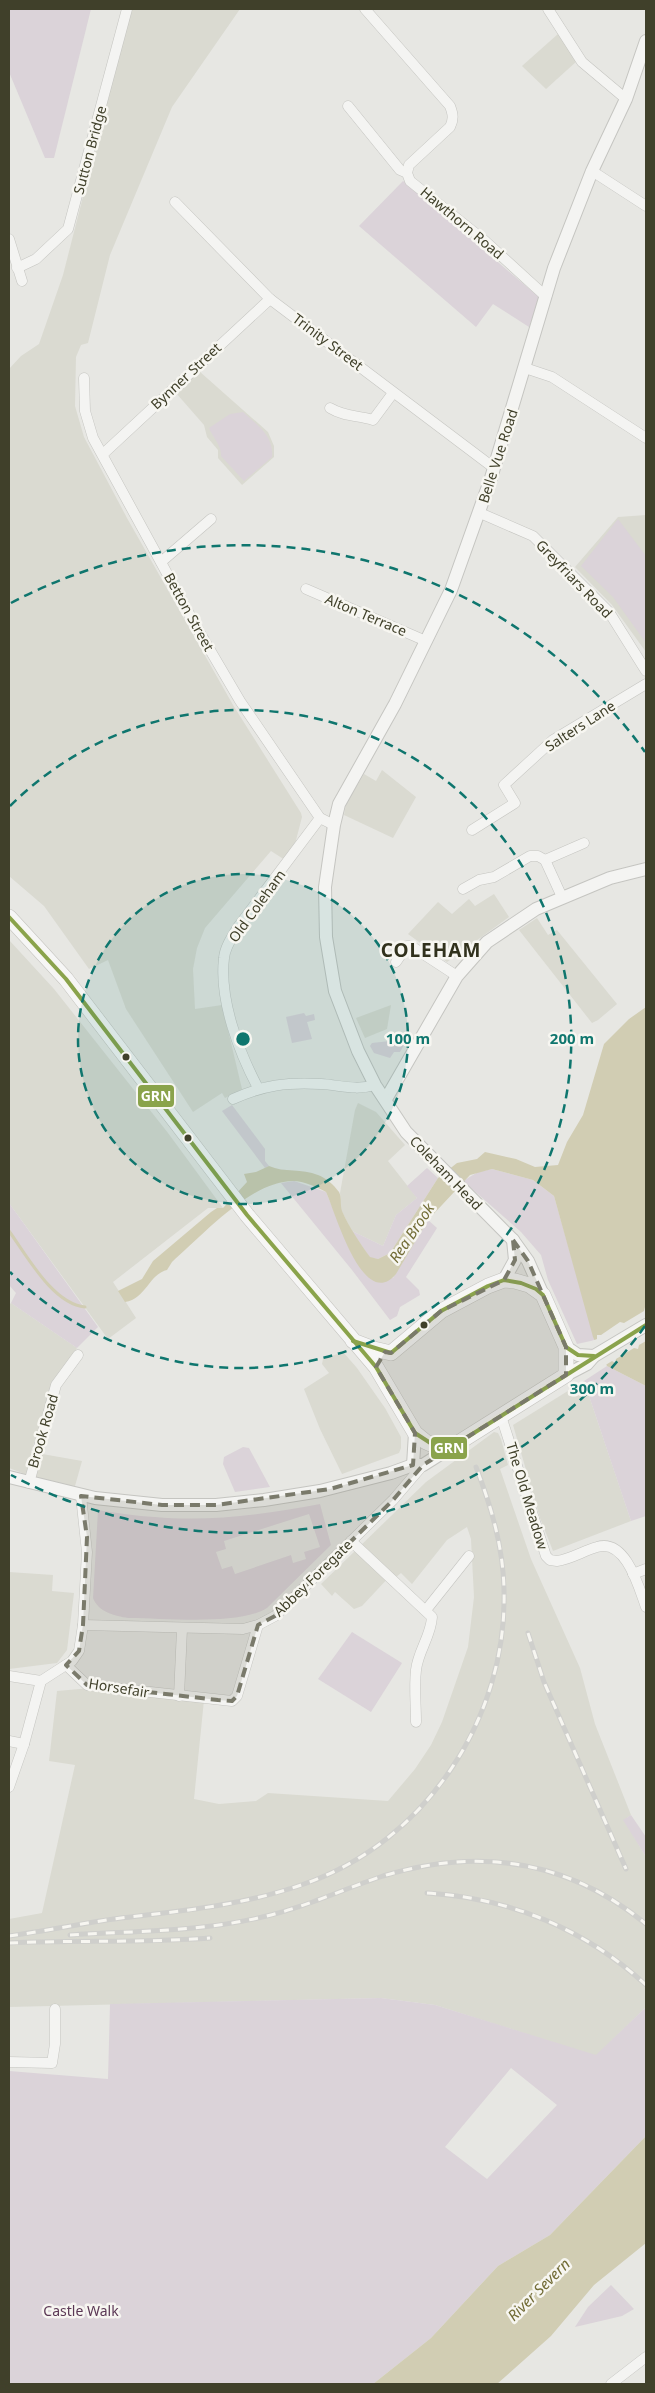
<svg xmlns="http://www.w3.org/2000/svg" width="655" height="2393" viewBox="0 0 655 2393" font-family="'Noto Sans',sans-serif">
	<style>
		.built { fill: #dadad1 }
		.green { fill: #dbd3d9; fill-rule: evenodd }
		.water { fill: #d1cdb3 }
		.pier { fill: #e7e7e3 }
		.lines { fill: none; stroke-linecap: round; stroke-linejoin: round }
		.stream { stroke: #d1cdb3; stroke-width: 3 }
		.minor-casing { stroke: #c5c5c1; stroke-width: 11 }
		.tertiary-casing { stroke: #c5c5c1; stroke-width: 14 }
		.primary-casing { stroke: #c5c4bf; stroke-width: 16 }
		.minor { stroke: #f4f4f2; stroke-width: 10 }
		.tertiary { stroke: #f4f4f2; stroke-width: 12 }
		.primary { stroke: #f6f6f6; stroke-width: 15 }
		.rail-casing { stroke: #cfcfcc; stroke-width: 5 }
		.rail { stroke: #f7f6f1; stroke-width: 3; stroke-dasharray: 9; stroke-linecap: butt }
		.bus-1-casing { stroke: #f7f6f1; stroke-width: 8 }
		.bus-1 { stroke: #8aa34b; stroke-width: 4 }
		.marked { fill: #7a7a6b; fill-opacity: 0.2; stroke: #7a7a6b; stroke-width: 4; stroke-dasharray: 10 6; stroke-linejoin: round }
		.ring { fill: none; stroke: #0f766e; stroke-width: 2.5; stroke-dasharray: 9 6 }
		.bus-dot { fill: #40402a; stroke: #f7f6f1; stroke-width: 2 }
		.labels { text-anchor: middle; stroke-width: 5; stroke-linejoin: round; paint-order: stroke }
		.street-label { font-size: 14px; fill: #40402a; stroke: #f7f6f1 }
		.park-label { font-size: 14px; fill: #5b3855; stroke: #f7f6f1 }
		.water-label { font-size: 15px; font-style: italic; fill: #726c36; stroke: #f7f6f1 }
		.district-label { font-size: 19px; font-weight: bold; letter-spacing: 1px; fill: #31311c; stroke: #f7f6f1 }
		.centre { fill: #0f766e; stroke: #f7f6f1; stroke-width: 2.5 }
		.ring-label { font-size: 15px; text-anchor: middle; font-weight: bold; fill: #0f766e; stroke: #f7f6f1; stroke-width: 5; stroke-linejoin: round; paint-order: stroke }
		.line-badge { stroke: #f7f6f1; stroke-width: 2 }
		.badge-label { font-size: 14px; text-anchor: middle; font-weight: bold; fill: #fff }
	</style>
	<rect width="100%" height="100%" fill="#e7e7e3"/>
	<g class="built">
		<polygon points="131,9 240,9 172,107 110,255 88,343 81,345 76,357 75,406 84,437 127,518 233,705 301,813 302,817 295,844 285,860 271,851 205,928 197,948 193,969 195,1009 222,1005 242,1089 225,1098 222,1093 193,1112 126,1009 108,960 89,969 44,906 9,876 9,369 21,356 39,344 63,275"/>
		<polygon points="558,34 577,61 546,89 522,66"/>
		<polygon points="199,371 268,432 274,446 274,457 242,485 218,458 218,450 207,437 204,425 176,393"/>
		<polygon points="646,515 646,652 612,605 575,567 618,517"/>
		<polygon points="382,770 416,797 393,838 344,815 346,804 364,774 376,781"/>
		<polygon points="494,894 509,917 447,962 408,934 438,902 452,914 469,899 475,906"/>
		<polygon points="537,918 548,935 557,930 617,1004 598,1020 592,1023 519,930"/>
		<polygon points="9,940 54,989 168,1133 223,1208 208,1208 113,1282 136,1318 108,1339 9,1203"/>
		<polygon points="391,1005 387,1029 365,1038 356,1018"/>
		<polygon points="358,1103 376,1112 405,1145 388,1161 417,1198 396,1215 383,1246 352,1231 341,1210 340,1193 355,1110"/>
		<polygon points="11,1303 77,1348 53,1386 31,1452 82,1461 75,1486 41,1480 9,1468 9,1305"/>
		<polygon points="343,1352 357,1368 385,1408 401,1437 401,1448 399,1453 342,1474 320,1429 304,1389 329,1373 322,1364 323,1359"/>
		<polygon points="584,1381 631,1521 553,1551 540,1518 513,1425"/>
		<polygon points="494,1432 498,1433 501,1439 508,1465 500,1469 531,1559 580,1668 595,1724 631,1815 624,1820 646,1857 646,2007 596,2056 435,2005 381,1998 9,2007 9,1919 42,1913 75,1765 49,1761 57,1691 102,1687 204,1700 194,1799 219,1804 256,1801 268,1793 388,1801 415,1769 431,1745 442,1722 468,1647 474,1597 471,1539 467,1527 447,1540 412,1584 401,1573 395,1578 391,1575 362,1606 354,1609 335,1592 332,1596 321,1584 426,1482"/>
		<polygon points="9,1572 53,1575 52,1591 74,1593 67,1650 57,1663 9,1669"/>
	</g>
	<g class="green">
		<polygon points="9,9 91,9 54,158 45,158 9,72"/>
		<polygon points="403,181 540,298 529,327 493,304 476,327 359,226"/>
		<path d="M243,412C257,425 274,436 272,457L244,481L221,456C222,446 213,438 209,428L230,414Z"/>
		<polygon points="618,519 646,556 646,643 613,597 581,566"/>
		<polygon points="304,1013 306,1016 314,1014 315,1020 307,1022 312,1039 292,1043 286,1017"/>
		<polygon points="399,1034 403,1034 408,1038 400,1052 394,1052 390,1058 374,1053 370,1046 372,1043 390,1041"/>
		<polygon points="232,1105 265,1149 265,1161 269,1166 265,1168 222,1111"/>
		<polygon points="427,1168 438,1178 390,1253 378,1259 370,1258 352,1231 383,1246 396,1215 417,1198 407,1186"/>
		<polygon points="492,1169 533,1180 554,1196 595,1340 577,1344 548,1280 541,1255 521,1232 463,1181 478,1172"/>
		<polygon points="294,1181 326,1192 349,1247 393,1278 428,1220 437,1228 406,1277 419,1290 420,1295 400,1307 397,1316 390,1320 352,1270 281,1183"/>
		<polygon points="9,1203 98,1327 77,1348 11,1303 16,1293 9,1285"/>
		<polygon points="607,1366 646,1386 646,1516 631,1521 584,1381"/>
		<polygon points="243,1447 249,1448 270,1487 235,1492 223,1464 224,1457"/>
		<path d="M320,1504L331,1545L267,1608C239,1626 164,1618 128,1618C115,1616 98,1612 93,1598L98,1510C117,1513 136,1516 155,1517C210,1522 266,1514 320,1504ZM309,1514L320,1547L304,1552L306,1559L293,1563L291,1555L235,1574L232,1566L222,1569L216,1552L226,1549L224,1541Z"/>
		<polygon points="352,1632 402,1663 371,1712 318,1679"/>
		<polygon points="631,1815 646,1837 646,1857 623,1820"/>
		<path d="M381,1998L435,2005L596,2055L646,2007V2136L550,2235L498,2266L431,2338L373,2384H9V2071L108,2079L110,2004ZM511,2068L557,2105L487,2179L445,2147Z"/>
		<polygon points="611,2285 634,2309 622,2316 575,2327 588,2307"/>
	</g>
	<g class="water">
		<path d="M646,1007V1386L607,1366L593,1337L554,1196L533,1180L492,1169L470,1175L428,1220L396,1274C363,1313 335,1211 326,1192C317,1187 304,1181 293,1181C251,1181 203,1235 172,1262L167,1270C149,1274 146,1299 125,1302L118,1291L142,1279L153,1261L211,1212L217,1208H223L247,1182L244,1174L256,1172L269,1166C284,1173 302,1168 318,1175C326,1178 334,1185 339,1192C342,1198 340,1205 342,1211C349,1227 360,1243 370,1257L378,1259L390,1253L438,1178L457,1163L477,1159L485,1152L516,1159L535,1167L558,1165L567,1142L583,1115L604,1044L629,1019Z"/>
		<polygon points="646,2136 646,2243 594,2285 551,2336 497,2384 373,2384 431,2338 498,2266 550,2235"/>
	</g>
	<polygon class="pier" points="645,1307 646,1341 639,1345 638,1349 634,1348 616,1359 615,1363 612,1361 604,1366 592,1341 597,1339 597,1335 601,1335 620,1322 624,1323 644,1311"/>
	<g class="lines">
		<path class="stream" d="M9,1231C27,1256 53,1304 85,1307"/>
		<g class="minor-casing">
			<g id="minor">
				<path d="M365,9L450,106C453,114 454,119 450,127L409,165L407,173L410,181L485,241L542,293L547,294"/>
				<polyline points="548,9 582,62 626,99"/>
				<polyline points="348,106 400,170 407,173"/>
				<polyline points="592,171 646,206"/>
				<polyline points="175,202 270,299 494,468"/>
				<polyline points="9,239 22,281"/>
				<polyline points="17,268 36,259 68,229 127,9"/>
				<polyline points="525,368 552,377 646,438"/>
				<polyline points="84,378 85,411 93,438 193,621 240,701 320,818 334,825"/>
				<path d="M330,408C345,417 357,415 373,420L393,393"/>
				<polyline points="103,454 270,299"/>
				<polyline points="480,513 533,536 609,612 646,671"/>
				<polyline points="161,562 211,519"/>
				<polyline points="306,589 426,641"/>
				<polyline points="472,830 515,803 504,785 553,740 646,684"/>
				<polyline points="545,860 584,843"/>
				<polyline points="463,889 479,880 494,877 530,856 538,856 545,860 562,897"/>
				<polyline points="396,962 407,946 411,946 457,976"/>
				<path d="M258,1088C239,1052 219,1000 224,958C225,947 232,937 238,927L320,818"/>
				<path d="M233,1099C264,1085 287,1082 321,1084C340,1085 355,1091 375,1085"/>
				<path d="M501,1416L546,1556L550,1560L557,1561C571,1559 583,1551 597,1547C626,1538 639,1588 646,1607"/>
				<polyline points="29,1483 56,1385 78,1355"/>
				<path d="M351,1541L432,1617C431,1636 418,1651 416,1670C414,1687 416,1705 416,1722"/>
				<polyline points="633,1574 646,1569"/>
				<polyline points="426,1610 469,1556"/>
				<polyline points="83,1625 243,1629 258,1625 275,1616 393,1500 423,1465"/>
				<polyline points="66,1665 87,1685 232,1701 237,1696 258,1625"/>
				<polyline points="9,1676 41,1681"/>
				<polyline points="179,1696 182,1629"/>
				<polyline points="9,1741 24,1744"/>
				<polyline points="9,1787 24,1744 41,1681 72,1661 79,1651 83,1625 87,1552 81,1496"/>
				<polyline points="9,2062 52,2063 55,2044 55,2009"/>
				<polyline points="611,2384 646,2357"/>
			</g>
		</g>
		<g class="tertiary-casing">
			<g id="tertiary">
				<polyline points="386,1099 457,976 487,942 536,909 610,878 646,869"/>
				<polyline points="504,1280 515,1260 513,1240"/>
				<polyline points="543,1295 528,1261 513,1240 406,1132 375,1085 358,1051 335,991 326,937 325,887 334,825 339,804 395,704 451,590 491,478 554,268 592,171 626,99 646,41"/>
				<polyline points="566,1347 578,1355 594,1356"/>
				<polyline points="566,1375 587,1364 594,1356 646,1325"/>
				<polyline points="413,1465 415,1433"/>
				<polyline points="9,1477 95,1498 162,1505 216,1505 264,1500 320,1491 391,1473 413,1465 423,1465 450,1448"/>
			</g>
		</g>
		<g class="primary-casing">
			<polyline id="primary" points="9,917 66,979 247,1215 376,1367 415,1433 426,1442 435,1446 450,1448 566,1375 566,1347 543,1295 529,1285 515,1281 504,1280 488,1286 441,1311 391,1353 374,1349 353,1341"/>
		</g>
		<use href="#minor" class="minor"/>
		<use href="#tertiary" class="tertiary"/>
		<use href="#primary" class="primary"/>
		<g class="rail-casing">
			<g id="rail">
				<polyline points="528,1633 544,1682 626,1869"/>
				<path d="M427,1893C510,1898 585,1929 646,1985"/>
				<path d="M70,1935C132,1931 196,1932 258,1918C301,1909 341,1890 383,1876C479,1847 568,1860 646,1924"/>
				<path d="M9,1936C46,1931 83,1923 121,1918C183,1911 245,1905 304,1884C426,1842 508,1717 504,1589C503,1546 491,1506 476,1467"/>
				<path d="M9,1943C76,1940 143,1943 210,1938"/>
			</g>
		</g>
		<use href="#rail" class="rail"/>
		<g class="bus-1-casing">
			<g id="bus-1">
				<polyline points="9,917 66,979 247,1215 376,1367 415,1433 435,1446 450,1448 646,1325"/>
				<polyline points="353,1341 391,1353 441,1311 488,1286 504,1280 521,1283 536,1289 543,1295 566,1347 578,1355 594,1356"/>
			</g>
		</g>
		<use href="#bus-1" class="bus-1"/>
	</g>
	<path class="marked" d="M513,1240L528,1261L566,1347V1375L423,1465L393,1500L275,1616L258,1625L237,1696L232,1701L218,1700L87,1685L66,1665L79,1651L83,1625L87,1537L81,1496L162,1505H216L330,1489L413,1465L415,1433L376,1367L385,1352L391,1353L441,1311L504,1280L515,1260Z"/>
	<circle cx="243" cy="1039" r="165" fill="#0f766e" fill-opacity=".12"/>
	<g class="ring">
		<circle cx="243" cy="1039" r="165"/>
		<path d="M10 806A329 329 0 1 1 10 1272"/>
		<path d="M645 1326A494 494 0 0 1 11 1475M11 603A494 494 0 0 1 645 752"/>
	</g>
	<g class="bus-dot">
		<circle cx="126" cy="1057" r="4.5"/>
		<circle cx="188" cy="1138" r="4.5"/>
		<circle cx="424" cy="1325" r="4.5"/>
	</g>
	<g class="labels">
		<g class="street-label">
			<text transform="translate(90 150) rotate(-75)" y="5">Sutton Bridge</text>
			<text transform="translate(462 223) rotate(40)" y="5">Hawthorn Road</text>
			<text transform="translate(328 342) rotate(37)" y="5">Trinity Street</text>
			<text transform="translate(186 376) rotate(-43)" y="5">Bynner Street</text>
			<text transform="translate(498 456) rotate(-72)" y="5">Belle Vue Road</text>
			<text transform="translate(574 579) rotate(46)" y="5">Greyfriars Road</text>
			<text transform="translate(189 612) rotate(61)" y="5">Betton Street</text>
			<text transform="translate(366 615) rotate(23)" y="5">Alton Terrace</text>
			<text transform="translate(580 726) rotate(-33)" y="5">Salters Lane</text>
			<text transform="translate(257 906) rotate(-54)" y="5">Old Coleham</text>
			<text transform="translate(446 1173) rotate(46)" y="5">Coleham Head</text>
			<text transform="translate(43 1431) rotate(-74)" y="5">Brook Road</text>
			<text transform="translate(527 1496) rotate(73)" y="5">The Old Meadow</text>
			<text transform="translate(313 1578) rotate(-44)" y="5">Abbey Foregate</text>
			<text transform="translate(119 1688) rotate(9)" y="5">Horsefair</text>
		</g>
		<g class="park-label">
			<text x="81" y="2316">Castle Walk</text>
		</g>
		<g class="water-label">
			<text transform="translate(412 1233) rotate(-56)" y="5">Rea Brook</text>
			<text transform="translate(539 2290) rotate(-45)" y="5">River Severn</text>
		</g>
		<g class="district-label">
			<text x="431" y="957">COLEHAM</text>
		</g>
	</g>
	<circle cx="243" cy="1039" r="8" class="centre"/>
	<g class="ring-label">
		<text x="408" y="1044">100 m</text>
		<text x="572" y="1044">200 m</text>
		<text x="592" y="1394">300 m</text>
	</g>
	<g class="line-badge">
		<rect x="137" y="1084" width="38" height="24" rx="5" fill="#8aa34b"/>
		<rect x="430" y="1436" width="38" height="24" rx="5" fill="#8aa34b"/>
	</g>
	<g class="badge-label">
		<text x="156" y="1101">GRN</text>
		<text x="449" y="1453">GRN</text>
	</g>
	<rect width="655" height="2393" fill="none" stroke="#40402a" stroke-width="20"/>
</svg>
